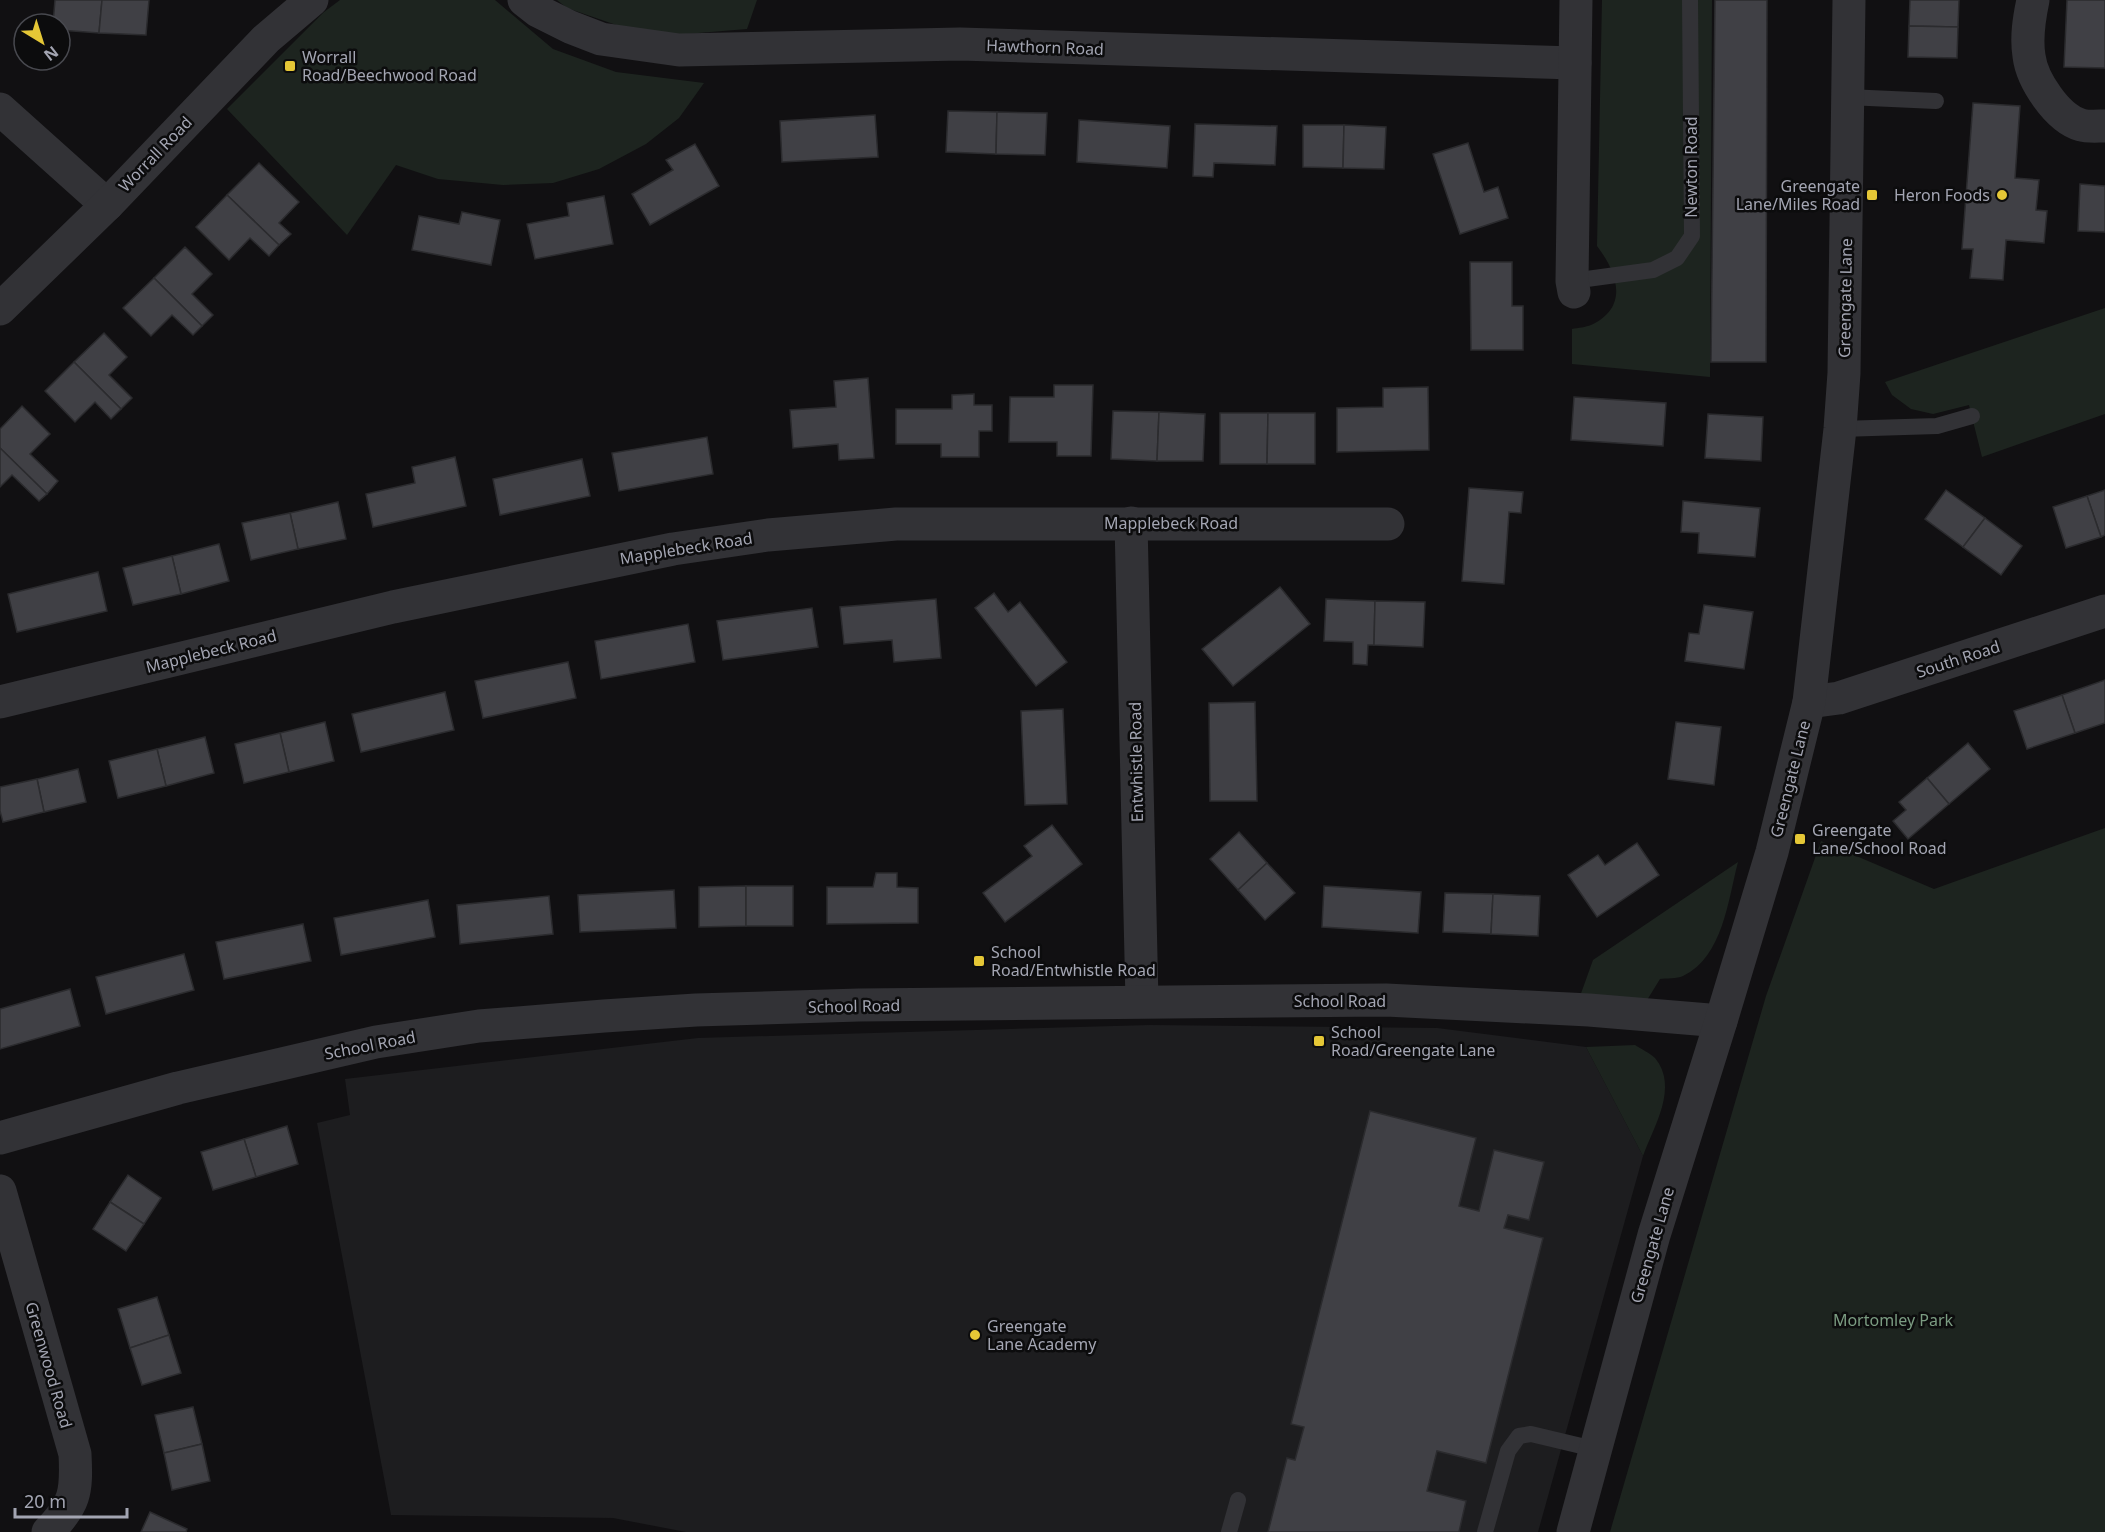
<svg xmlns="http://www.w3.org/2000/svg" width="2105" height="1532" viewBox="0 0 2105 1532" font-family="'Noto Sans',sans-serif">
	<style>
		.built { fill: #1d1d1f }
		.green { fill: #1d241f }
		.building { fill: #404045; stroke: #2b2b2e; stroke-width: 1.5 }
		.lines { fill: none; stroke-linecap: round; stroke-linejoin: round }
		.service { stroke: #323236; stroke-width: 16 }
		.minor { stroke: #323236; stroke-width: 33 }
		.tertiary { stroke: #323236; stroke-width: 33 }
		.poi-dot { fill: #e5c736; stroke: #0c0c0d; stroke-width: 2 }
		.labels { text-anchor: middle; stroke-width: 5; stroke-linejoin: round; paint-order: stroke }
		.street-label { font-size: 16px; fill: #a3a5b2; stroke: #0c0c0d }
		.poi-label { font-size: 16px; fill: #a3a5b2; stroke: #0c0c0d; text-anchor: start }
		.park-label { font-size: 16px; fill: #7b9c82; stroke: #0c0c0d }
	</style>
	<rect width="100%" height="100%" fill="#111012"/>
	<polygon class="built" points="1150,1025 1437,1028 1586,1047 1643,1156 1538,1532 686,1532 613,1518 391,1515 317,1123 350,1115 345,1079 698,1038"/>
	<g class="green">
		<polygon points="340,0 495,0 553,49 616,72 704,83 679,118 646,144 599,169 553,183 503,185 438,179 396,165 347,235 227,109 324,12"/>
		<polygon points="557,0 757,0 747,29 674,35 625,28 567,8"/>
		<path d="M1602,0H1712L1710,377L1572,364V329C1578,328 1586,327 1591,325C1630,307 1617,272 1597,246Z"/>
		<polygon points="2105,308 2105,414 1982,457 1969,405 1933,414 1911,409 1892,395 1885,382"/>
		<polygon points="2105,828 2105,1532 1610,1532 1766,996 1821,841 1934,889"/>
		<path d="M1738,862C1728,900 1723,957 1683,976C1677,979 1666,978 1660,979L1644,1005L1579,999L1593,960Z"/>
		<path d="M1635,1045C1641,1049 1650,1053 1655,1058C1679,1087 1654,1126 1643,1156L1586,1047Z"/>
	</g>
	<g class="building">
		<polygon points="55,0 102,0 99,33 60,30 60,24 53,24"/>
		<polygon points="102,0 149,0 146,35 99,33"/>
		<polygon points="1715,0 1767,0 1766,362 1711,362"/>
		<polygon points="1910,0 1959,0 1958,27 1909,26"/>
		<polygon points="2067,0 2105,0 2105,68 2064,67"/>
		<polygon points="1909,26 1958,27 1957,58 1908,57"/>
		<polygon points="1973,103 2020,106 2015,178 2039,180 2036,210 2047,211 2044,243 2006,240 2003,280 1970,278 1973,249 1962,249"/>
		<polygon points="948,111 997,112 996,154 946,152"/>
		<polygon points="997,112 1047,113 1045,155 996,154"/>
		<polygon points="875,115 878,157 782,162 780,121"/>
		<polygon points="1079,120 1170,126 1167,168 1077,162"/>
		<polygon points="1195,124 1277,126 1275,165 1214,163 1213,177 1193,176"/>
		<polygon points="1303,125 1344,125 1343,168 1303,167"/>
		<polygon points="1344,125 1386,127 1384,169 1343,168"/>
		<polygon points="1468,143 1484,192 1498,187 1508,218 1460,234 1433,154"/>
		<polygon points="695,144 719,186 650,225 632,194 673,170 666,160"/>
		<polygon points="259,163 299,202 279,223 291,234 279,245 227,195"/>
		<polygon points="2080,184 2105,186 2105,232 2078,231"/>
		<polygon points="227,195 279,245 269,256 250,238 229,260 196,227"/>
		<polygon points="604,196 613,244 535,259 527,224 569,216 567,203"/>
		<polygon points="462,212 500,220 491,265 412,250 419,216 459,224"/>
		<polygon points="185,247 212,274 192,294 213,315 202,326 154,278"/>
		<polygon points="1470,262 1512,262 1512,306 1523,306 1523,350 1471,350"/>
		<polygon points="154,278 202,326 193,335 172,315 151,336 123,308"/>
		<polygon points="104,333 127,357 109,375 132,398 121,409 74,362"/>
		<polygon points="74,362 121,409 111,419 95,402 75,422 45,391"/>
		<polygon points="868,378 874,458 839,460 838,444 793,448 790,410 836,407 834,381"/>
		<polygon points="1054,385 1093,385 1091,456 1057,456 1057,442 1009,442 1010,397 1054,397"/>
		<polygon points="1428,387 1429,450 1337,452 1337,408 1383,407 1383,388"/>
		<polygon points="974,394 974,405 992,405 992,431 979,431 979,457 941,457 941,444 896,444 896,409 952,409 952,395"/>
		<polygon points="1574,397 1666,403 1663,446 1571,440"/>
		<polygon points="22,406 50,434 30,454 58,481 47,494 0,448 0,429"/>
		<polygon points="1113,411 1159,412 1157,461 1111,459"/>
		<polygon points="1159,412 1205,414 1203,461 1157,461"/>
		<polygon points="1220,413 1268,413 1267,464 1220,464"/>
		<polygon points="1268,413 1315,413 1315,464 1267,464"/>
		<polygon points="1708,414 1763,417 1761,461 1705,458"/>
		<polygon points="707,437 713,474 619,491 612,453"/>
		<polygon points="0,448 47,494 39,501 12,475 0,487"/>
		<polygon points="455,457 466,506 373,527 366,494 415,483 412,467"/>
		<polygon points="582,459 590,496 500,515 493,479"/>
		<polygon points="1469,488 1523,492 1521,513 1509,512 1504,584 1462,581"/>
		<polygon points="1946,490 1985,518 1963,547 1925,519"/>
		<polygon points="2105,490 2105,535 2101,537 2087,496"/>
		<polygon points="2087,496 2101,537 2066,548 2053,507"/>
		<polygon points="1683,501 1760,508 1755,557 1698,553 1699,533 1681,532"/>
		<polygon points="338,502 346,539 298,549 290,513"/>
		<polygon points="290,513 298,549 251,560 242,523"/>
		<polygon points="1985,518 2022,546 2001,575 1963,547"/>
		<polygon points="219,544 229,581 181,594 172,556"/>
		<polygon points="172,556 181,594 133,605 123,568"/>
		<polygon points="98,572 107,611 17,632 8,594"/>
		<polygon points="1280,587 1310,624 1233,686 1202,649"/>
		<polygon points="994,593 1008,612 1020,602 1067,662 1036,686 975,608"/>
		<polygon points="936,599 941,658 894,662 892,640 844,644 840,607"/>
		<polygon points="1326,599 1375,601 1374,645 1368,645 1367,665 1353,664 1353,642 1324,641"/>
		<polygon points="1375,601 1425,602 1423,647 1374,645"/>
		<polygon points="1704,605 1753,612 1744,669 1685,661 1689,633 1699,634"/>
		<polygon points="812,608 818,647 723,660 717,621"/>
		<polygon points="688,624 695,662 601,679 595,641"/>
		<polygon points="568,662 576,698 483,718 475,681"/>
		<polygon points="2105,680 2105,723 2075,733 2062,695"/>
		<polygon points="445,692 454,730 361,752 352,714"/>
		<polygon points="2062,695 2075,733 2027,749 2014,711"/>
		<polygon points="1255,702 1257,801 1210,801 1209,703"/>
		<polygon points="1063,709 1067,804 1025,805 1021,711"/>
		<polygon points="325,722 334,761 289,772 280,733"/>
		<polygon points="1676,722 1721,727 1714,785 1668,779"/>
		<polygon points="280,733 289,772 244,783 235,744"/>
		<polygon points="205,737 214,773 166,786 157,749"/>
		<polygon points="1968,743 1990,769 1949,804 1927,778"/>
		<polygon points="157,749 166,786 118,798 109,761"/>
		<polygon points="78,769 86,802 44,812 37,779"/>
		<polygon points="1927,778 1949,804 1908,839 1893,821 1906,810 1899,802"/>
		<polygon points="37,779 44,812 3,822 0,811 0,787"/>
		<polygon points="1052,825 1082,864 1005,922 983,893 1032,856 1024,846"/>
		<polygon points="1239,832 1267,863 1238,890 1210,859"/>
		<polygon points="1637,843 1659,875 1597,917 1568,875 1598,855 1605,865"/>
		<polygon points="1267,863 1295,893 1265,920 1238,890"/>
		<polygon points="876,873 897,873 897,887 918,888 918,923 827,924 827,887 873,887"/>
		<polygon points="746,886 746,926 699,927 699,887"/>
		<rect x="746" y="886" width="47" height="40"/>
		<polygon points="1324,886 1421,892 1418,933 1322,927"/>
		<polygon points="674,890 676,928 580,932 578,895"/>
		<polygon points="1445,893 1493,894 1491,934 1443,932"/>
		<polygon points="1493,894 1540,896 1538,936 1491,934"/>
		<polygon points="549,896 553,934 460,944 457,905"/>
		<polygon points="428,900 435,937 341,955 334,918"/>
		<polygon points="303,924 311,961 224,979 216,942"/>
		<polygon points="184,954 194,990 106,1014 96,977"/>
		<polygon points="70,989 80,1026 0,1049 0,1009"/>
		<polygon points="1370,1111 1476,1138 1459,1206 1479,1211 1494,1150 1544,1162 1529,1220 1508,1215 1504,1228 1543,1238 1486,1463 1437,1451 1427,1491 1466,1501 1459,1532 1268,1532 1287,1458 1295,1460 1304,1427 1291,1424"/>
		<polygon points="287,1126 298,1164 256,1177 244,1139"/>
		<polygon points="244,1139 256,1177 213,1190 201,1152"/>
		<polygon points="128,1175 161,1198 144,1224 110,1202"/>
		<polygon points="110,1202 144,1224 126,1251 93,1229"/>
		<polygon points="157,1297 169,1335 130,1348 118,1309"/>
		<polygon points="169,1335 181,1373 142,1385 130,1348"/>
		<polygon points="193,1407 202,1444 164,1453 155,1415"/>
		<polygon points="202,1444 210,1481 172,1490 164,1453"/>
		<polygon points="150,1512 187,1529 186,1532 141,1532"/>
	</g>
	<g class="lines">
		<g class="service">
			<polyline points="1847,97 1936,101"/>
			<polyline points="1572,281 1653,270 1677,258 1692,236 1690,0"/>
			<polyline points="1840,429 1937,426 1972,416"/>
			<polyline points="1229,1532 1238,1500"/>
			<polyline points="1485,1532 1508,1451 1519,1436 1531,1434 1594,1449"/>
		</g>
		<g class="minor">
			<polyline points="524,0 538,11 570,27 601,39 679,50 960,44 1575,63"/>
			<path d="M2033,0C2029,19 2026,37 2029,56C2032,80 2057,118 2081,125C2088,127 2098,126 2105,126"/>
			<polyline points="0,109 107,205"/>
			<polyline points="1574,292 1572,281 1576,0"/>
			<polyline points="0,309 107,205 266,39 312,0"/>
			<polyline points="1131,523 1142,1001"/>
			<polyline points="0,702 393,607 673,549 768,535 896,524 1388,524"/>
			<polyline points="1809,702 1839,698 2105,611"/>
			<polyline points="0,1138 178,1088 376,1042 479,1026 604,1016 696,1010 859,1005 1386,1000 1589,1010 1721,1021"/>
			<path d="M0,1191L75,1454C77,1493 75,1504 48,1532"/>
		</g>
		<polyline class="tertiary" points="1573,1532 1654,1235 1721,1021 1772,852 1809,702 1840,429 1844,373 1849,0"/>
	</g>
	<g class="poi-dot">
		<rect x="284" y="60" width="12" height="12" rx="3"/>
		<rect x="1866" y="189" width="12" height="12" rx="3"/>
		<circle cx="2002" cy="195" r="6"/>
		<rect x="1794" y="833" width="12" height="12" rx="3"/>
		<rect x="973" y="955" width="12" height="12" rx="3"/>
		<rect x="1313" y="1035" width="12" height="12" rx="3"/>
		<circle cx="975" cy="1335" r="6"/>
	</g>
	<g class="labels">
		<g class="street-label">
			<text transform="translate(1045 47) rotate(2)" y="6">Hawthorn Road</text>
			<text transform="translate(155 154) rotate(-46)" y="6">Worrall Road</text>
			<text transform="translate(1691 167) rotate(-90)" y="6">Newton Road</text>
			<text transform="translate(1845 298) rotate(-89)" y="6">Greengate Lane</text>
			<text x="1171" y="529">Mapplebeck Road</text>
			<text transform="translate(686 548) rotate(-9)" y="6">Mapplebeck Road</text>
			<text transform="translate(211 651) rotate(-14)" y="6">Mapplebeck Road</text>
			<text transform="translate(1958 659) rotate(-18)" y="6">South Road</text>
			<text transform="translate(1136 762) rotate(-91)" y="6">Entwhistle Road</text>
			<text transform="translate(1790 779) rotate(-76)" y="6">Greengate Lane</text>
			<text x="1340" y="1007">School Road</text>
			<text transform="translate(854 1006) rotate(-1)" y="6">School Road</text>
			<text transform="translate(370 1045) rotate(-11)" y="6">School Road</text>
			<text transform="translate(1652 1245) rotate(-74)" y="6">Greengate Lane</text>
			<text transform="translate(49 1365) rotate(74)" y="6">Greenwood Road</text>
		</g>
		<g class="poi-label">
			<text x="302" y="63">Worrall<tspan x="302" dy="18">Road/Beechwood Road</tspan></text>
			<text x="1860" y="192" text-anchor="end">Greengate<tspan x="1860" dy="18">Lane/Miles Road</tspan></text>
			<text x="1990" y="201" text-anchor="end">Heron Foods</text>
			<text x="1812" y="836">Greengate<tspan x="1812" dy="18">Lane/School Road</tspan></text>
			<text x="991" y="958">School<tspan x="991" dy="18">Road/Entwhistle Road</tspan></text>
			<text x="1331" y="1038">School<tspan x="1331" dy="18">Road/Greengate Lane</tspan></text>
			<text x="987" y="1332">Greengate<tspan x="987" dy="18">Lane Academy</tspan></text>
		</g>
		<g class="park-label">
			<text x="1893" y="1326">Mortomley Park</text>
		</g>
	</g>
	<g transform="translate(42 42) rotate(142)"><circle r="28" fill="#0c0c0d" stroke="#48494f" stroke-width="1.5"/>
	<path d="M0-4.5L10 22L0 15L-10 22Z" fill="#e5c736"/>
	<text y="-9" font-size="16" font-weight="bold" text-anchor="middle" fill="#a3a5b2">N</text>
	</g>
	<path d="M15 1508v9h112v-9" fill="none" stroke="#a3a5b2" stroke-width="3"/>
	<text x="24" y="1508" font-size="18" fill="#a3a5b2" stroke="#0c0c0d" stroke-width="4.5" paint-order="stroke">20 m</text>
</svg>
